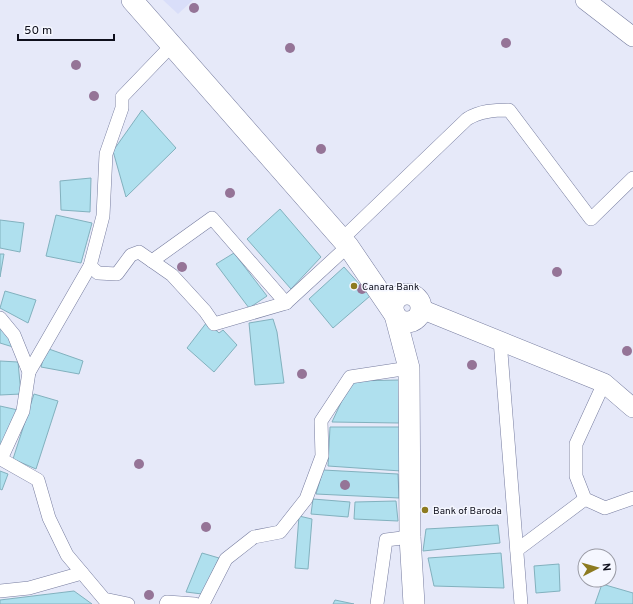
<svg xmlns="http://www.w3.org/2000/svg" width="633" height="604" viewBox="0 0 633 604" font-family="Overpass,sans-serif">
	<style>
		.built { fill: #d9def9 }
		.building { fill: #afe0ee; stroke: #82b1be }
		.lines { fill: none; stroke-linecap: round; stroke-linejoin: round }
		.street-casing { stroke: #767c9f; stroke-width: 14 }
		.secondary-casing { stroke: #767c9f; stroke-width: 20 }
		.primary-casing { stroke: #767c9f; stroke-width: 22 }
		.street { stroke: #fff; stroke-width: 13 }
		.secondary { stroke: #fff; stroke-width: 19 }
		.primary { stroke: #fff; stroke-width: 21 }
		.tree { fill: #957497 }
		.poi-dot { fill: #8d7b20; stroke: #f5f7ff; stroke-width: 1.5 }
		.labels { text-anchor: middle; stroke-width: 3; stroke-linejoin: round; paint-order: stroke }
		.poi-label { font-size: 10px; fill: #0e0f1c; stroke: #f5f7ff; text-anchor: start }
	</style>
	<rect width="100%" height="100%" fill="#e6e9f9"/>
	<polygon class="built" points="163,0 193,0 178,14"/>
	<g class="building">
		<polygon points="142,110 176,148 126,197 113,151"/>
		<polygon points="91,178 90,212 61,210 60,181"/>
		<polygon points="280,209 321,257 291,289 247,239"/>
		<polygon points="56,215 92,223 81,263 46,256"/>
		<polygon points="0,220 24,223 20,252 0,248"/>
		<polygon points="234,253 267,296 249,308 216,264"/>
		<polygon points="0,254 4,254 0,277"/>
		<polygon points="344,267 370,296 333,328 309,299"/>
		<polygon points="5,291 36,300 28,323 0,308"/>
		<polygon points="273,319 277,332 284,383 255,385 249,323"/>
		<polygon points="207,322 219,333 223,330 237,345 214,372 187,348"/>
		<polygon points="0,325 11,339 13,347 0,343"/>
		<polygon points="46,348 83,361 79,374 41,367"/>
		<polygon points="0,361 18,362 21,394 0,395"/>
		<polygon points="399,380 399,423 332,422 351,381"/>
		<polygon points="34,394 58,401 36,469 13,459"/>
		<polygon points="0,406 18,410 0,448"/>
		<polygon points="330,427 401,427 401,471 328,466"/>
		<polygon points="323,470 398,474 399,498 316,494"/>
		<polygon points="0,471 8,474 2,490 0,489"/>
		<polygon points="313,499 350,502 348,517 311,514"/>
		<polygon points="396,501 398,521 354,519 355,502"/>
		<polygon points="299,516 312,519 308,569 295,568"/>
		<polygon points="498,525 500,543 423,551 426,529"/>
		<polygon points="202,553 219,558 202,594 186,592"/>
		<polygon points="501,553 504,588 434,586 428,558"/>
		<polygon points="559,564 560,591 536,593 534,566"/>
		<polygon points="602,584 633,593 633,604 595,604"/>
		<polygon points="74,591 92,604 0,604 0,600"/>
		<polygon points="335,600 354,604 333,604"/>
	</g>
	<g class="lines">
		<g class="street-casing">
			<g id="street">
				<path d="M342,239L467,119C480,111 494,110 509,110L591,219L633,178"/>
				<polyline points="152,261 212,218 286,303"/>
				<polyline points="90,266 98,273 117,274 131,255 139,252 172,275 205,311 214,324 286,303 348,246"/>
				<polyline points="0,318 14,335 29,372 23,411 1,459 38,480 49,518 67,555 104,599 128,604"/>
				<polyline points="500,340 521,604"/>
				<polyline points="29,372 90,266 103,216 106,154 122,108 122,97 172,45"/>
				<polyline points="604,383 576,444 576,476 585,499 605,508 633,498"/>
				<polyline points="517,550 585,499"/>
				<polyline points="0,591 29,588 82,573"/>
				<polyline points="166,604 167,602 195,604"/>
				<polyline points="203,604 226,559 254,537 280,532 306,499 322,456 321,421 350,377 409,368"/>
				<polyline points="377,604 386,540 410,537"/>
			</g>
		</g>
		<g class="secondary-casing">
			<g id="secondary">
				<polyline points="585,0 633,37"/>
				<polyline points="421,309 604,383 633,408"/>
			</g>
		</g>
		<g class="primary-casing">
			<g id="primary">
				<polyline points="132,0 348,246 395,315 409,368 410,537 414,604"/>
				<circle cx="407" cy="308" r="14"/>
			</g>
		</g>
		<use href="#street" class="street"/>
		<use href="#secondary" class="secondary"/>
		<use href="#primary" class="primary"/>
	</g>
	<g class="tree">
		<circle cx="194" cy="8" r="5"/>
		<circle cx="506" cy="43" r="5"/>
		<circle cx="290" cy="48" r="5"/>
		<circle cx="76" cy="65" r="5"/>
		<circle cx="94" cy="96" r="5"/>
		<circle cx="321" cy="149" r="5"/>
		<circle cx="230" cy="193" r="5"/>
		<circle cx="182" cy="267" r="5"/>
		<circle cx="557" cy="272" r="5"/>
		<circle cx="362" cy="289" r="5"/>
		<circle cx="627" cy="351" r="5"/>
		<circle cx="472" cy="365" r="5"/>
		<circle cx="302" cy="374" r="5"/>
		<circle cx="139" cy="464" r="5"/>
		<circle cx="345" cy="485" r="5"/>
		<circle cx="206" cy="527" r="5"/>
		<circle cx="149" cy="595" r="5"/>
	</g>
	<g class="poi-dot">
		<circle cx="354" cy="286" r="4"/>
		<circle cx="425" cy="510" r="4"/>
	</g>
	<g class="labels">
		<g class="poi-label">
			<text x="362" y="290">Canara Bank</text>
			<text x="433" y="514">Bank of Baroda</text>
		</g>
	</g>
	<g transform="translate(597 568) rotate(84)"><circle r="19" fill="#f5f7ff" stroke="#999aa4"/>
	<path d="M0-3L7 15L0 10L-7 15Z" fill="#8d7b20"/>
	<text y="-6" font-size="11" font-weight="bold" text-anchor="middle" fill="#0e0f1c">N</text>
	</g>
	<path d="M18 34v6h96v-6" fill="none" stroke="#0e0f1c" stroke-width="2"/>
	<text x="24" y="34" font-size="12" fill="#0e0f1c" stroke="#f5f7ff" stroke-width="3" paint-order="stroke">50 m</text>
</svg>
